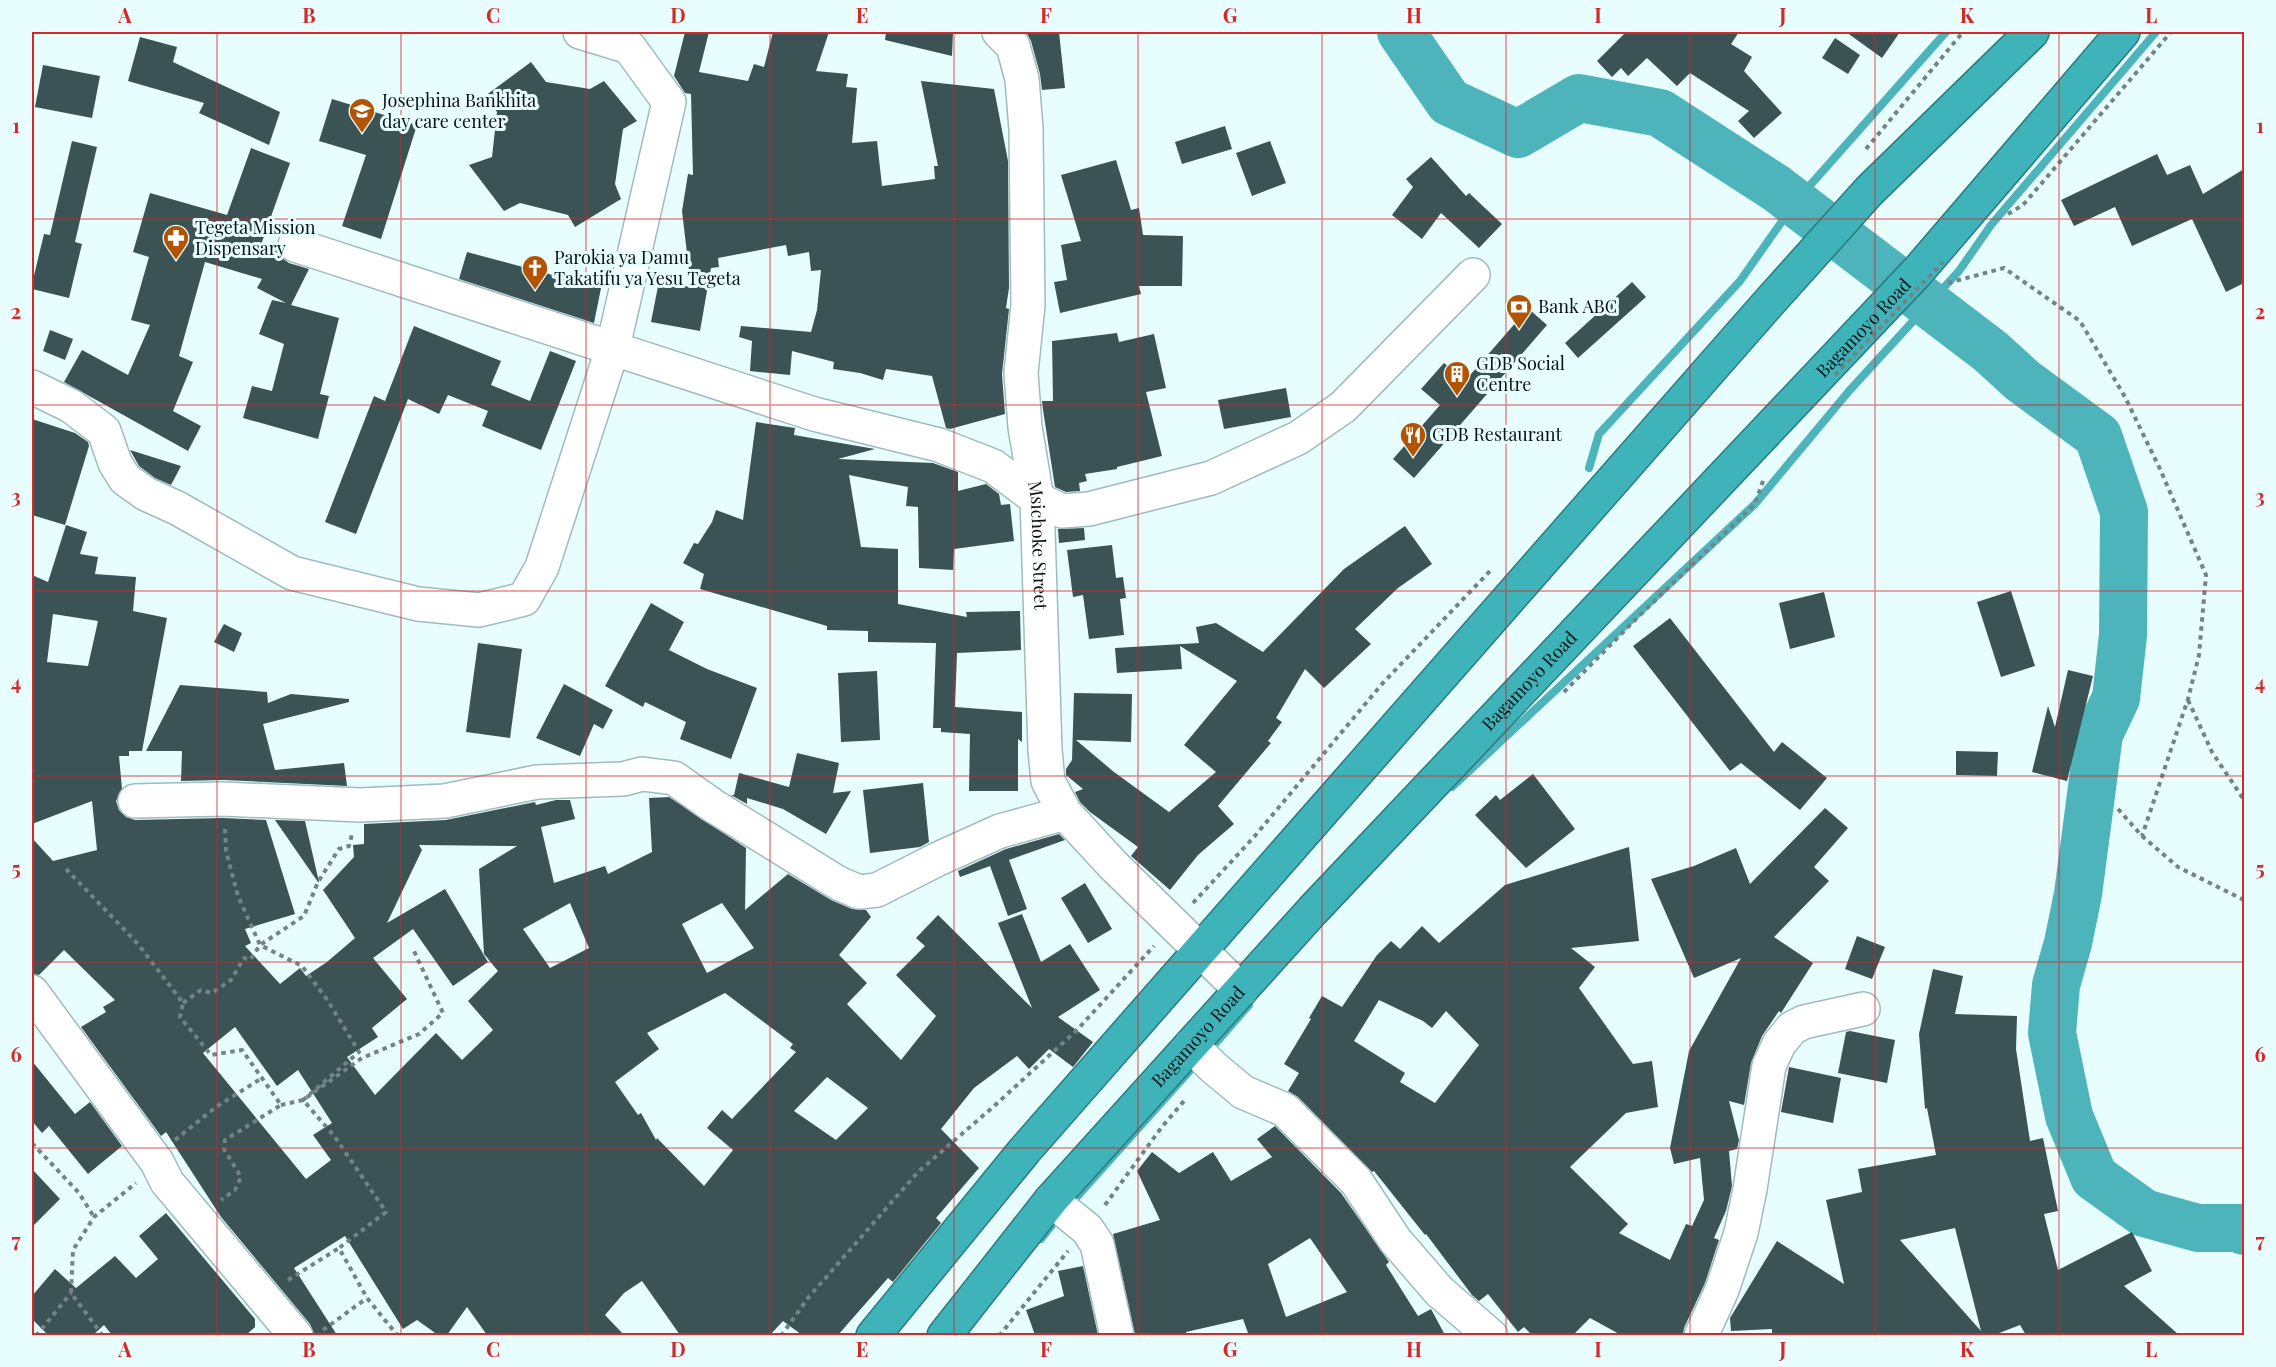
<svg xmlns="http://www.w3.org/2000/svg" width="2276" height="1367" viewBox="0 0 2276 1367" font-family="'Playfair Display',serif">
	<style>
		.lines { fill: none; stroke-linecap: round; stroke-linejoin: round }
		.stream { stroke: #4cb4ba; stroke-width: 8 }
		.river { stroke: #4cb4ba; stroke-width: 48 }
		.building { fill: #3b5354; fill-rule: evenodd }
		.minor-casing { stroke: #a1bbbd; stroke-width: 36 }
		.highway-casing { stroke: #2b7b7f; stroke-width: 36 }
		.path { stroke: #748384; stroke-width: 4; stroke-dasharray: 4.5 4.5; stroke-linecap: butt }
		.minor { stroke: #fff; stroke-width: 33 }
		.highway { stroke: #3eb3b9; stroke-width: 33 }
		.path-bridge { stroke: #748384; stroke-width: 4; stroke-dasharray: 4.5 4.5; stroke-linecap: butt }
		.grid { fill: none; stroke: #d62828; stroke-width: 1.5; stroke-opacity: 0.55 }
		.labels { text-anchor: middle; stroke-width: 6; stroke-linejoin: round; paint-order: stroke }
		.poi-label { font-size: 18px; fill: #091313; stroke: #e7fdfe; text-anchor: start }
		.street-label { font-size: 18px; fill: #091313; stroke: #e7fdfe }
		.neatline { fill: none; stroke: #d62828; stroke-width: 2 }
		.grid-label { font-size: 20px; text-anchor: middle; font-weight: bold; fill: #d62828 }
	</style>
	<rect width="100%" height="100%" fill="#e7fdfe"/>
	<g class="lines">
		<g class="stream">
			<polyline points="1589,468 1599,434 1740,281 1797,200 1946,32"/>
			<polyline points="1452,787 1755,504 1849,391 1959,271 1991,225 2156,32"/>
			<polyline points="1214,1045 1249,1005"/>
			<polyline points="1074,1200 1194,1066"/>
			<polyline points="1041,1239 1056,1220"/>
		</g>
		<polyline class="river" points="1401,32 1449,102 1518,134 1579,98 1660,113 1776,188 1990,351 2023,381 2098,436 2124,512 2123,635 2116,698 2099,734 2078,894 2068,943 2056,985 2052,1033 2069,1116 2094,1177 2144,1213 2198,1228 2242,1228 2244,1231"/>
	</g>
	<g class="building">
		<polygon points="685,32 709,32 699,72 748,81 754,64 764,67 773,32 829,32 816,71 848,74 846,87 857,88 852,143 877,141 882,186 935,179 934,166 938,166 921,81 994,89 1008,161 1009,288 1006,308 1009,309 1002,374 1005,414 950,429 946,428 932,376 886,369 883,380 860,373 833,369 834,362 792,351 790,375 750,371 752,341 739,337 741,326 811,332 817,310 821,270 811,271 809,252 788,256 786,245 718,258 719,267 711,268 700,331 651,322 659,281 691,287 682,211 688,174 693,175 691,94 685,93 674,76"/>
		<polygon points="886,32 953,32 952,56 885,40"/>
		<polygon points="1026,32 1059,32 1065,88 1042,90 1040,74 1031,41"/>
		<polygon points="1626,32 1739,32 1731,44 1752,57 1744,71 1782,113 1754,138 1738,121 1749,111 1690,73 1677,86 1647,58 1628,76 1621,68 1612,77 1597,61"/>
		<polygon points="1846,32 1900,32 1882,58"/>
		<polygon points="140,37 177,47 173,62 280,112 269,145 199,113 204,103 128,81"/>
		<polygon points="1835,38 1860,55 1848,74 1822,58"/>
		<polygon points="531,62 546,82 590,89 604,81 637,121 623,129 615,184 621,199 575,227 568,215 520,203 504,211 469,165 492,157 497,112 485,96"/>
		<polygon points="43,65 100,76 92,118 35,107"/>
		<polygon points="332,99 417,125 381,239 342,226 366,155 319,141"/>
		<polygon points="1225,126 1232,149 1182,164 1175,142"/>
		<polygon points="72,141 97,147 75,242 82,244 69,298 32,289 32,284 44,234 50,235"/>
		<polygon points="1270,141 1286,183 1252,196 1236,153"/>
		<polygon points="251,148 290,163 262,242 277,250 282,258 289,263 309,269 291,305 339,318 320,394 329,396 318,439 243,418 252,386 272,391 284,344 259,334 272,300 286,303 257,288 262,279 205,262 179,356 193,362 173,411 201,426 188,451 64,382 82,350 128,375 150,325 131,320 149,257 133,252 150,193 227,215"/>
		<polygon points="2157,154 2167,175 2190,165 2203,194 2244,169 2244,283 2226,292 2192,219 2132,246 2115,207 2074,226 2061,200"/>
		<polygon points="1431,157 1466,196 1469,193 1502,224 1479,248 1441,213 1422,239 1392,215 1413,187 1406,179"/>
		<polygon points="1116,160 1131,210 1139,208 1143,235 1183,236 1182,286 1139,286 1141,294 1060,313 1054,282 1067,280 1061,245 1081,241 1061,175"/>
		<polygon points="467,252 601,288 594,323 459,279"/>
		<polygon points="1632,282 1646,297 1578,358 1565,343"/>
		<polygon points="1530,310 1547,325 1414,478 1393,459 1440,405 1421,389 1444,363 1465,381 1524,313 1526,315"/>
		<polygon points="414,326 501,361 491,385 530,401 550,351 576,361 541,450 482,426 488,411 448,395 439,414 408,399 356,534 325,522 374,396 385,401"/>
		<polygon points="50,330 73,339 65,360 43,351"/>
		<polygon points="1117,333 1119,342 1154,334 1166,388 1146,392 1162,456 1117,467 1117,469 1085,474 1087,481 1079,483 1080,491 1066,492 1055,487 1043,410 1042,401 1053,401 1052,341"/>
		<polygon points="1286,388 1291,417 1224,429 1218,400"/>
		<polygon points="32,419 75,433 88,442 89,446 65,525 32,515"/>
		<polygon points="756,422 795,428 794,435 875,449 838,459 933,463 958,472 958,491 986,484 999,494 1001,505 1010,504 1014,541 954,549 953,570 919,568 918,507 906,506 908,487 849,475 861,547 898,549 898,604 967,617 966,612 1020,611 1021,650 957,653 955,707 1022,712 1022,742 1018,739 1018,791 969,791 970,734 941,732 941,728 933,728 936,643 868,642 868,631 827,630 827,626 700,589 704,574 683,563 694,543 698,544 712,522 716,510 743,520"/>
		<polygon points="130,450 181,466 171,485 155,478 139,466"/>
		<path d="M66,525L87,532L80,554L98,557L95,574L136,577L133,611L167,618L142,751H129V756H119L122,789L116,801L119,810L126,817L135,820L223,818L266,820L295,914L245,929L251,943L245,946L280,984L300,968L306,976L327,962L355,938L323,890L354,857L353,845L364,844V824L446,820L535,802L536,805L556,800H570L575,819L541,827L554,883L605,866L608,874L652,852L649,798L669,797L746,848L745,910L788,874L831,900L852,909L866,910L871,917L839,955L867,983L847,1004L901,1060L936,1016L896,975L925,946L916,938L938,915L1032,1008L998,923L1022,914L1041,962L1070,944L1100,990L1058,1017L1093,1042L1073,1067L1049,1049L1029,1069L1017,1056L974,1088L941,1129L979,1168L936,1218L941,1223L893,1282L888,1278L838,1335H802L783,1321L770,1335H680L642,1281L624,1293L605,1315L624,1335H487L467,1307L447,1335H438L417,1320L403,1329L345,1236L294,1268L337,1335H314L310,1324L221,1217L166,1132L161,1136L81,1027L106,1012L103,1007L115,1000L64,950L39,975L32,974V838L53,861L97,850L92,801L32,824V575L48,582ZM53,614L98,621L88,666L47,662ZM419,845L517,846L479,869L484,954L498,971L468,1001L493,1030L462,1060L436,1033L375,1095L347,1057L378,1037L372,1028L407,999L373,958L413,929L453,986L488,962L445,889L387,923L422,850ZM570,903L589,948L550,968L523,929ZM722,903L754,948L707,973L682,924ZM725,993L793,1044L790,1048L796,1052L732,1119L722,1110L707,1128L733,1150L704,1186L657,1138L656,1140L641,1113L638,1115L615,1082L659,1049L647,1033ZM235,1027L277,1086L298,1070L332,1123L313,1135L331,1160L306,1179L203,1053ZM827,1077L868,1108L836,1140L794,1111Z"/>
		<polygon points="1405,526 1432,564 1398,588 1355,629 1371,644 1324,688 1305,669 1276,718 1282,722 1268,741 1271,743 1218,806 1234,824 1198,855 1170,890 1131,856 1138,847 1090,812 1080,802 1075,792 1083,789 1066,775 1066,769 1072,760 1074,693 1132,694 1131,742 1076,740 1114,772 1169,812 1216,772 1184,745 1237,681 1180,646 1182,669 1117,673 1115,648 1199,643 1196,627 1216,623 1263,652 1344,569"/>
		<polygon points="1084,528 1085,540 1059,543 1058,529"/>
		<polygon points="1112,545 1116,578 1123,577 1126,598 1120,599 1124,635 1089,639 1083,595 1073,597 1067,550"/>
		<polygon points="2011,591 2035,666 2001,677 1977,602"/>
		<polygon points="1824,592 1835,637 1790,649 1779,603"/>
		<polygon points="651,603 684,622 669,650 707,669 757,688 731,759 680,739 686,722 645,702 643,707 605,686"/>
		<polygon points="1670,618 1774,752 1782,742 1827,778 1800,810 1741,763 1730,771 1633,646"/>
		<polygon points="224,624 242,633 234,652 214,642"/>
		<polygon points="478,643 522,649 510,738 466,732"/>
		<polygon points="2068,670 2093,676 2067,781 2032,772 2048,706 2055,727"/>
		<polygon points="877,671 880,740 841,742 838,673"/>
		<polygon points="564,684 613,710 603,729 594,724 580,756 536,738"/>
		<polygon points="180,685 267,692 268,703 291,694 349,699 349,702 263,724 275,770 344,763 347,786 224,780 181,781 182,751 146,751"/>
		<polygon points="1956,751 1998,752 1997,776 1956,775"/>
		<polygon points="797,753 839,763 833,793 851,791 826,834 783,809 747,798 747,804 731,795 734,795 739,773 789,787"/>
		<polygon points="1533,774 1575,829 1526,868 1475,815 1496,795 1500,800"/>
		<polygon points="923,783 929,842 920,847 870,853 863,790"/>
		<path d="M1825,808L1848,828L1814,867L1829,881L1774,937L1813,963L1781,1013L1779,1011L1762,1036L1751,1063L1744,1105L1729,1101L1739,1140L1737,1149L1729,1151L1732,1186L1726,1211L1714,1238L1719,1240L1705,1283L1684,1328L1683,1335H1621L1590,1318L1573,1335H1532L1524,1327L1518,1332L1488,1294L1479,1301L1472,1295L1426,1234L1425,1235L1374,1171L1372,1172L1298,1097L1288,1091L1299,1073L1284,1064L1311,1019L1309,1018L1322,996L1342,1007L1377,955L1391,941L1400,949L1422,926L1439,943L1505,885L1629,847L1639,941L1571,948L1595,967L1579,988L1633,1064L1652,1061L1658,1107L1626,1113L1570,1167L1628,1224L1619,1233L1670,1260L1686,1224L1692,1226L1704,1200L1700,1158L1674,1164L1670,1148L1689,1051L1741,958L1694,978L1651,879L1694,866L1736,848L1750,884ZM1379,1000L1423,1021L1432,1028L1446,1011L1479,1045L1435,1103L1400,1082L1405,1073L1354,1041Z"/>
		<polygon points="275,820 305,821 319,882 318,882"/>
		<polygon points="1059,834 1065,840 1009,860 1027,909 1008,916 990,866 960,877 958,871 1006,849"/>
		<polygon points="1085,883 1112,929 1088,943 1061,898"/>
		<polygon points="1857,936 1885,947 1872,979 1845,969"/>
		<path d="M1933,969L1963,976L1955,1014L2017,1016L2016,1049L2030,1141L2043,1138L2058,1211L2044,1214L2058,1270L2132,1232L2152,1271L2124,1286L2179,1335H2026L2020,1325L1994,1335H1772V1329L1731,1331L1730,1318L1777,1241L1844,1284L1826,1200L1862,1192L1858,1169L1936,1155L1927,1108L1925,1109L1919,1034ZM1955,1228L1981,1331L1900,1240Z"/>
		<polygon points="1850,1031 1895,1040 1887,1083 1838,1073 1846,1032"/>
		<polygon points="32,1061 75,1114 90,1102 122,1146 88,1174 49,1126 42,1133 32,1121"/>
		<polygon points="1789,1067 1841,1078 1833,1123 1781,1112"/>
		<path d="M1275,1126L1341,1193L1389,1262L1386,1265L1418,1316L1431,1309L1445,1335H1243L1248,1333L1243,1319L1186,1332L1187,1335H1135L1113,1234L1160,1220L1137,1171L1152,1152L1179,1173L1213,1152L1231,1181L1272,1157L1257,1139ZM1310,1238L1347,1292L1286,1317L1268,1264Z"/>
		<polygon points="32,1169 60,1199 32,1227"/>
		<polygon points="166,1213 255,1319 255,1327 246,1335 112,1335 104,1325 93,1335 48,1335 32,1319 32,1296 55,1269 76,1288 115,1256 136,1278 158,1259 139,1236"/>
		<polygon points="1083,1266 1098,1335 1035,1335 1026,1310 1064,1296 1058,1271"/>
	</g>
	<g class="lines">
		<g class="minor-casing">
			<g id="minor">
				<path id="s1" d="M999,32L1013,46L1022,79L1026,129L1028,305L1021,373L1025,427L1037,499L1045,750L1048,781L1065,813L1113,865L1241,990"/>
				<polyline points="295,245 814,414 939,445 993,466 1037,499 1062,511 1089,509 1211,478 1298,438 1343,407 1473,275"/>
				<polyline points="32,387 71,406 104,431 115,463 125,479 146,494 177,508 292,573 418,604 479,610 524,599 542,567 613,347 669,102 629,47 580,32"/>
				<polyline points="135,801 223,799 360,805 445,801 537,782 623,779 642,774 674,778 712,805 838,883 859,892 877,890 938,859 1000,831 1065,813"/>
				<polyline points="32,992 157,1162 167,1182 296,1336"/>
				<polyline points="1191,1045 1213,1067 1243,1092 1285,1110 1356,1181 1395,1240 1439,1291 1491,1336"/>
				<polyline points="1051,1200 1087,1229 1097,1244 1117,1336"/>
				<polyline points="1701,1336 1722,1290 1741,1233 1750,1189 1769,1066 1779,1044 1792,1028 1804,1022 1863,1009"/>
			</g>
		</g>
		<g class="highway-casing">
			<g id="highway">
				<polyline points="873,1336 1025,1150 1765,307 1869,191 2032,32"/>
				<path id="s2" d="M944,1336L1051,1200L1313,910L1918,271L2123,32"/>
			</g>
		</g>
		<g class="path">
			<polyline points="1866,149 1963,32"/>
			<polyline points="2008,214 2023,205 2171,32"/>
			<polyline points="1948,283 2004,268 2080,321 2125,397 2160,469 2206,575 2199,655 2188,699 2142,836"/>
			<polyline points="1564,692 1638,617 1755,504 1764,478"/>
			<polyline points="2188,700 2212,752 2244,800"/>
			<polyline points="2118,809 2142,836 2178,867 2244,900"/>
			<polyline points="225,829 226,851 238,896 260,945 302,966 328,1001 359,1052 303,1100 362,1058 419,1034 443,1013 413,949"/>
			<polyline points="66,869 138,944 183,1003 180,1017 211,1055 242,1050 281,1105 225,1140 224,1149 241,1177 235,1190 221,1200"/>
			<polyline points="1193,903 1254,837 1382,684 1490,571"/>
			<polyline points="183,1003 201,990 212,993 231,980 244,958 250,960 260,945 304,916 318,882 339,849 349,846 352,834"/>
			<polyline points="281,1105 303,1100 335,1137 386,1212 339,1248 367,1298 398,1336"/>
			<polyline points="175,1140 216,1107 262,1078"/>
			<polyline points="32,1143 79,1193 94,1217"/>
			<polyline points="1105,1205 1161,1128 1184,1101"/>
			<polyline points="288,1280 339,1248"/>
			<polyline points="323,1330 367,1298"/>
			<polyline points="36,1336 71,1293"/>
			<polyline points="103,1336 71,1293 73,1250 94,1217 136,1183"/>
			<polyline points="781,1336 808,1298 918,1172 993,1107 1076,1031 1154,946"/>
			<polyline points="999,1336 1068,1251"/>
		</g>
		<use href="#minor" class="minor"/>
		<use href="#highway" class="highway"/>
		<polyline class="path-bridge" points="1835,375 1943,262"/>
	</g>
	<path class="grid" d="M217,32V1336M401,32V1336M586,32V1336M770,32V1336M954,32V1336M1138,32V1336M1322,32V1336M1506,32V1336M1690,32V1336M1875,32V1336M2059,32V1336M32,219H2244M32,405H2244M32,591H2244M32,776H2244M32,962H2244M32,1148H2244"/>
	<defs>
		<g id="school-pin" transform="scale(1.35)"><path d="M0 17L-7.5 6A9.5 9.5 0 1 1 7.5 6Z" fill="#b35405" stroke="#e7fdfe"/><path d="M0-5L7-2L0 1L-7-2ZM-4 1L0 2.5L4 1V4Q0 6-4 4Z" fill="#fff"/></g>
		<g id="pharmacy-pin" transform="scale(1.35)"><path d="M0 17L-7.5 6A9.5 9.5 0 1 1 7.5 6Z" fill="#b35405" stroke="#e7fdfe"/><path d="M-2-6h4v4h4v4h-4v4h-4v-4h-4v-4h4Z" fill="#fff"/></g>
		<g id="church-pin" transform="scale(1.35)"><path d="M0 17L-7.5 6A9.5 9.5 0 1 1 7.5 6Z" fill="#b35405" stroke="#e7fdfe"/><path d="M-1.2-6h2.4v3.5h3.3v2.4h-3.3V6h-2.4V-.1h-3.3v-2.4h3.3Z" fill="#fff"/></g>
		<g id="bank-pin" transform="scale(1.35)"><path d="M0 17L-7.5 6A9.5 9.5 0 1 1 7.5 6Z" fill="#b35405" stroke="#e7fdfe"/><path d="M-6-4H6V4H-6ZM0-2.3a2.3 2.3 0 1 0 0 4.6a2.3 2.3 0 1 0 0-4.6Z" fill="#fff"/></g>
		<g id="building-pin" transform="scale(1.35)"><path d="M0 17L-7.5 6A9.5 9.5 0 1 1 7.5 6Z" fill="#b35405" stroke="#e7fdfe"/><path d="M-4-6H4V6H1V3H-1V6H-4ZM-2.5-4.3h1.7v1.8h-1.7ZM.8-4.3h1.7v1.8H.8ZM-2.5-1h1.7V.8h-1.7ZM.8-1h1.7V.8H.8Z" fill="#fff"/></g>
		<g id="restaurant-pin" transform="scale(1.35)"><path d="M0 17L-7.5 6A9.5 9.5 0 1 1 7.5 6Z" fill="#b35405" stroke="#e7fdfe"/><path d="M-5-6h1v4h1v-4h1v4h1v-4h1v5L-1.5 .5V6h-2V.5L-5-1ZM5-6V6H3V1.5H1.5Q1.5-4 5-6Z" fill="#fff"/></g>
	</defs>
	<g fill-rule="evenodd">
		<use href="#school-pin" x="362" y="111"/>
		<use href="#pharmacy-pin" x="176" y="238"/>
		<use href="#church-pin" x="535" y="268"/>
		<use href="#bank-pin" x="1519" y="307"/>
		<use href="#building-pin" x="1457" y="374"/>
		<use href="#restaurant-pin" x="1413" y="435"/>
	</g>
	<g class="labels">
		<g class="poi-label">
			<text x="382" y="107">Josephina Bankhita<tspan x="382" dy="21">day care center</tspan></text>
			<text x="195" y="234">Tegeta Mission<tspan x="195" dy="21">Dispensary</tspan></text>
			<text x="554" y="264">Parokia ya Damu<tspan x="554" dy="21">Takatifu ya Yesu Tegeta</tspan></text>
			<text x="1538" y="313">Bank ABC</text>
			<text x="1476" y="370">GDB Social<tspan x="1476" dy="21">Centre</tspan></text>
			<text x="1432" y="441">GDB Restaurant</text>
		</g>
		<g class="street-label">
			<text dy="6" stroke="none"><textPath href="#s2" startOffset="1365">Bagamoyo Road</textPath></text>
			<text dy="6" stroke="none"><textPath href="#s1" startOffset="522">Msichoke Street</textPath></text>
			<text dy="6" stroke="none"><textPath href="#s2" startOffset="879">Bagamoyo Road</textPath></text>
			<text dy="6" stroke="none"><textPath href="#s2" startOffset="393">Bagamoyo Road</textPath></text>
		</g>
	</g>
	<rect width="2276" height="1367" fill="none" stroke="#e7fdfe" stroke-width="66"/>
	<rect x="33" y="33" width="2210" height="1301" class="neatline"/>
	<g class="grid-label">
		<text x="125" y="23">A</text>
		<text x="309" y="23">B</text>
		<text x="493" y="23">C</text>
		<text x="678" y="23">D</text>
		<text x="862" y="23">E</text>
		<text x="1046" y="23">F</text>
		<text x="1230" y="23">G</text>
		<text x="1414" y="23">H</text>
		<text x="1598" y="23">I</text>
		<text x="1783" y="23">J</text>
		<text x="1967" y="23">K</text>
		<text x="2151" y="23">L</text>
		<text x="16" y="133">1</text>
		<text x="2260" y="133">1</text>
		<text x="16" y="319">2</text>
		<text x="2260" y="319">2</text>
		<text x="16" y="504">3</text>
		<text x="2260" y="504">3</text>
		<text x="16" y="690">4</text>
		<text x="2260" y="690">4</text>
		<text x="16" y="876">5</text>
		<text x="2260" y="876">5</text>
		<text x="16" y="1062">6</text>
		<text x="2260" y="1062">6</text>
		<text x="16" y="1248">7</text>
		<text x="2260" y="1248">7</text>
		<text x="125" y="1357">A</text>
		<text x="309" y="1357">B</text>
		<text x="493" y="1357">C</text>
		<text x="678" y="1357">D</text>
		<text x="862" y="1357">E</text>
		<text x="1046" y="1357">F</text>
		<text x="1230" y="1357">G</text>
		<text x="1414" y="1357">H</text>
		<text x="1598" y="1357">I</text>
		<text x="1783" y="1357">J</text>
		<text x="1967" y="1357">K</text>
		<text x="2151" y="1357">L</text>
	</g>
</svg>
